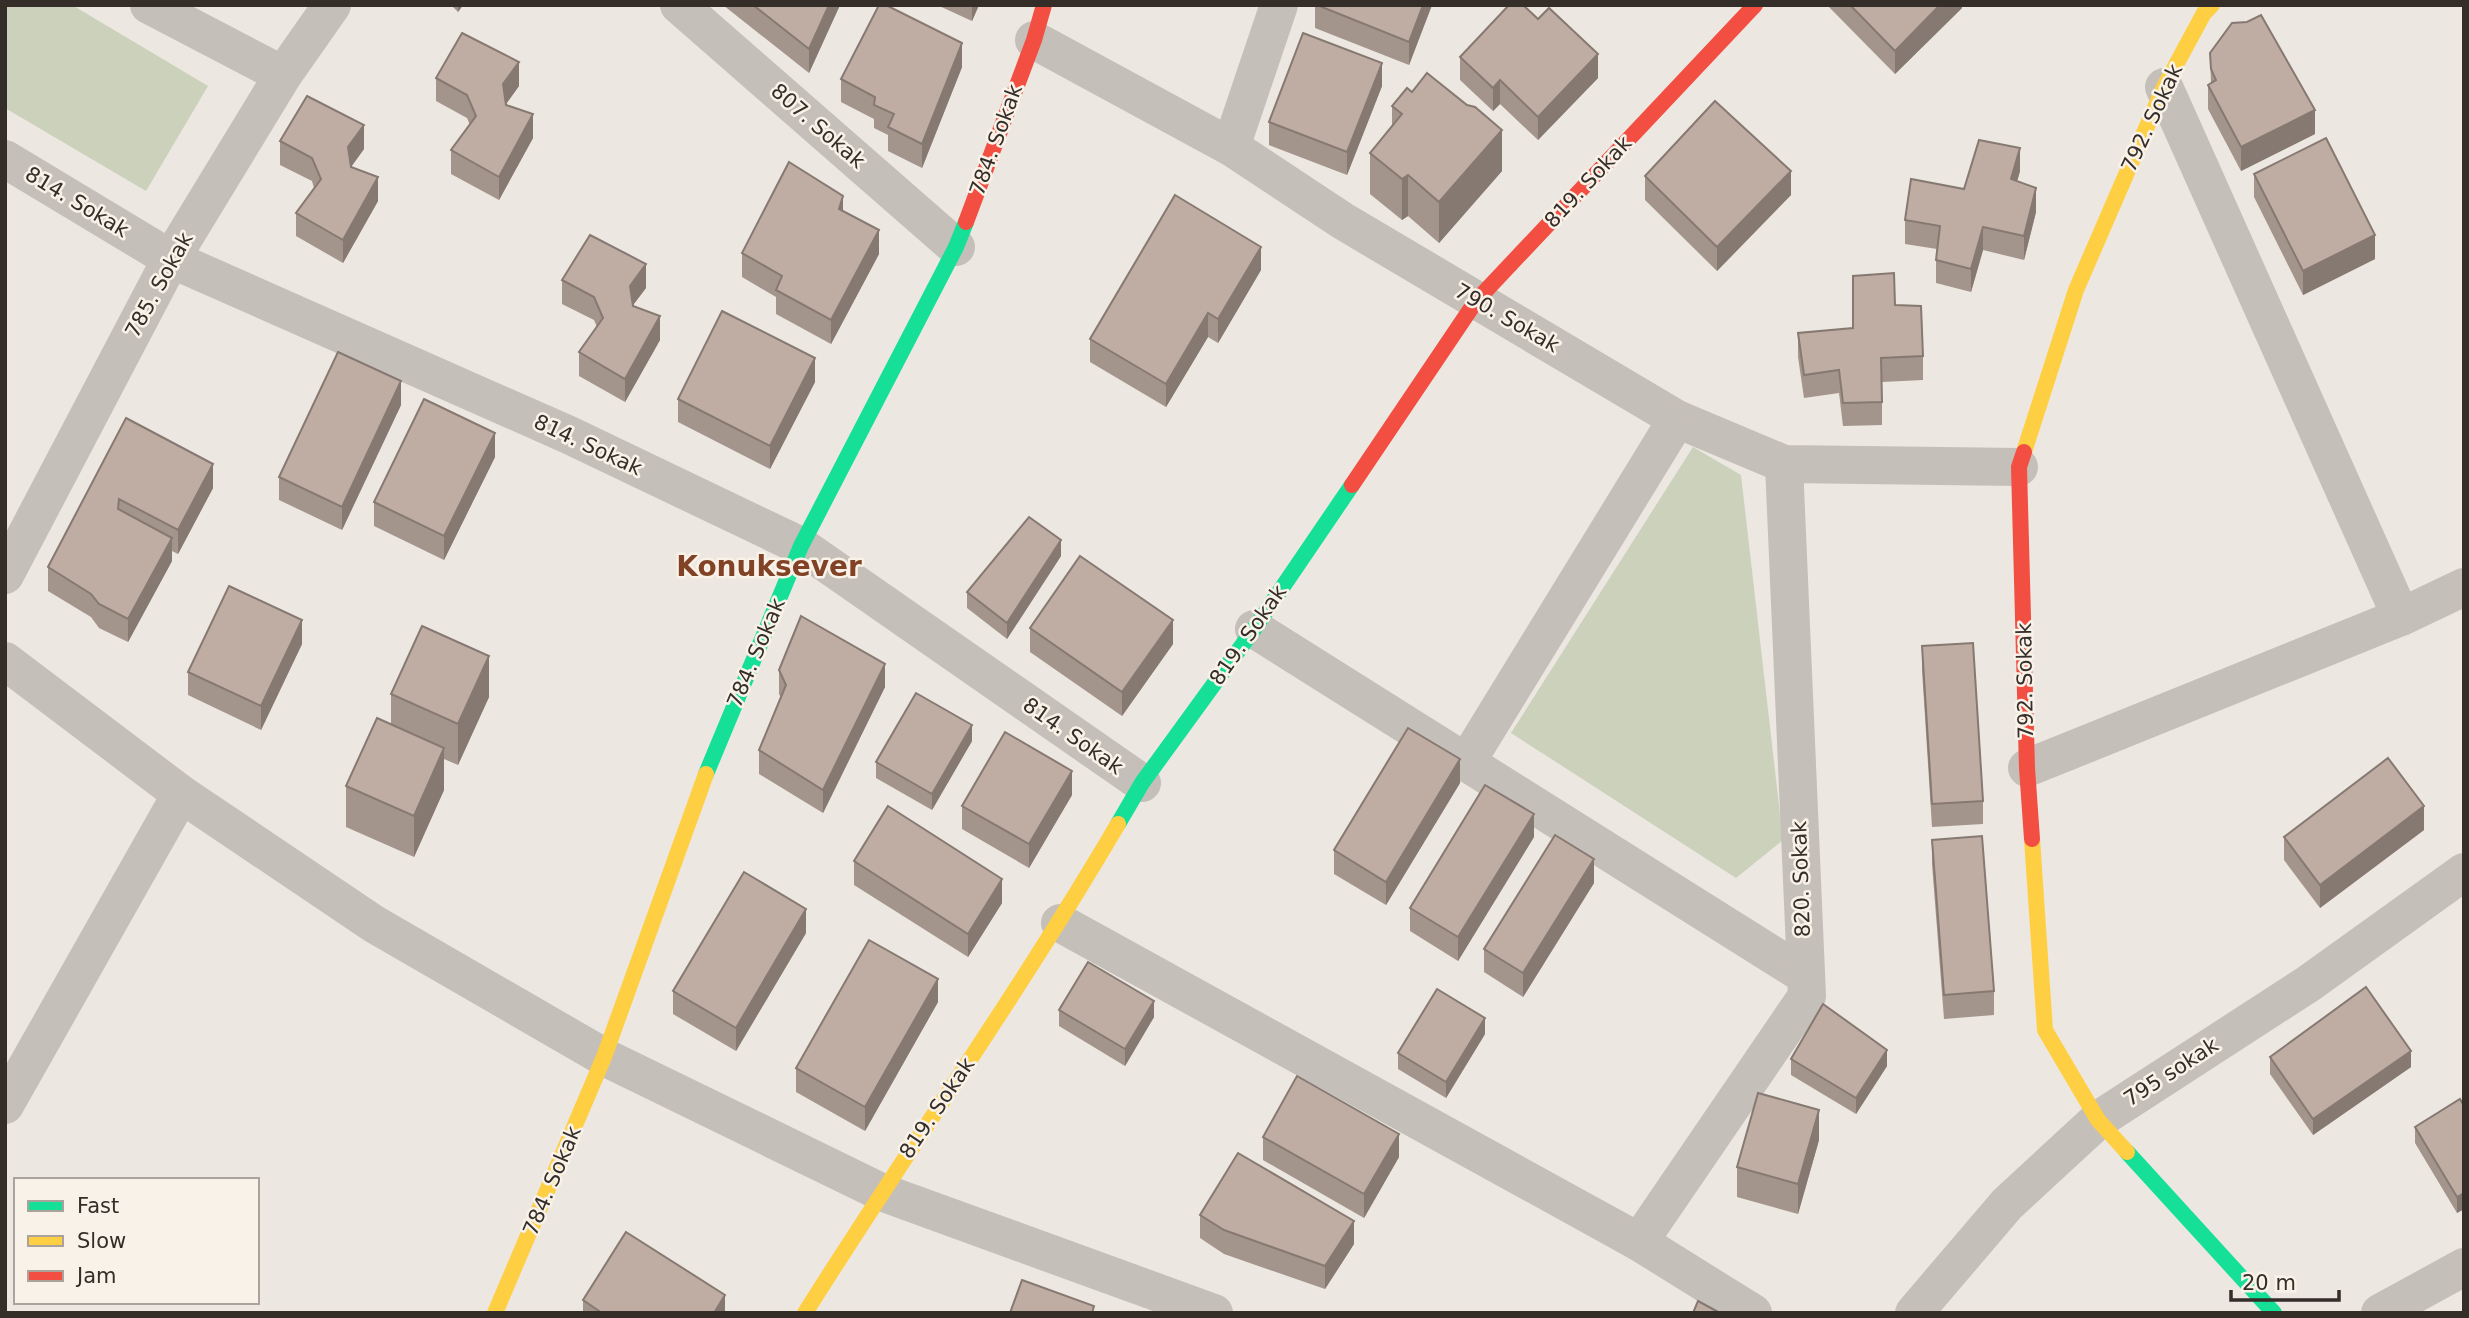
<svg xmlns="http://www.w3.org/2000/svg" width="2469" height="1318" viewBox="0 0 2469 1318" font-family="'DejaVu Sans',sans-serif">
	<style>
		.green { fill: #ccd1bb }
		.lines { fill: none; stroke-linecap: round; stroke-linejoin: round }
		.street { stroke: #c5bfb9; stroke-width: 38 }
		.fast { stroke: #16e098; stroke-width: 16 }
		.slow { stroke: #ffcf43; stroke-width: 16 }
		.jam { stroke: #f24e42; stroke-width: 16 }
		.wall { fill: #a4958c }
		.shaded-wall { fill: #867972 }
		.building { fill: #bfada3; stroke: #867972; stroke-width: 2 }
		.labels { text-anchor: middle; stroke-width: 5; stroke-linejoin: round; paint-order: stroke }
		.street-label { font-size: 21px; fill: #352d28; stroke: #f9f2e8 }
		.district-label { font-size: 28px; font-weight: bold; fill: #814225; stroke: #f9f2e8 }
	</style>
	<rect width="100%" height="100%" fill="#ece7e1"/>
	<g class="green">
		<polygon points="5,5 72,5 208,86 146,191 5,108"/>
		<polygon points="1693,447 1741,475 1783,840 1736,878 1511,733"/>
	</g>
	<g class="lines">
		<g class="street">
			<polyline points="149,5 283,75"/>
			<polyline points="679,5 956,247"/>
			<polyline points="1034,40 1231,147 1343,221 1677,419 1784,464 2019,467"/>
			<polyline points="2164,87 2401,617"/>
			<polyline points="1231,147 1279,5"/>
			<polyline points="5,159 171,259 569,435 801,546 1142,783"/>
			<polyline points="5,575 171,259 283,75 332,5"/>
			<polyline points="1254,629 1806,976"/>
			<polyline points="5,661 181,794 374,924 604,1057 881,1192 1214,1313"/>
			<polyline points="1466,763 1677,419"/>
			<polyline points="2027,768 2401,617 2464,587"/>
			<polyline points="1060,923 1639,1242 1753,1313"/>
			<polyline points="5,1105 181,794"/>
			<polyline points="1639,1242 1807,996 1784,464"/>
			<polyline points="1914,1313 2007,1204 2098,1120 2308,984 2464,872"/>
			<polyline points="2380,1313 2464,1267"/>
		</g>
		<g class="fast">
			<polyline points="706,774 801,546 956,247 966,222"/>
			<polyline points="1118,824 1142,783 1254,629 1352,485"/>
			<polyline points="2127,1152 2274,1313"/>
		</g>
		<g class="slow">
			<polyline points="2024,452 2076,290 2164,87 2204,13 2212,5"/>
			<polyline points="2032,839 2045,1030 2098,1120 2127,1152"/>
			<polyline points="495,1313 604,1057 706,774"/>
			<path d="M805,1313C908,1149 1020,991 1118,824"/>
		</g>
		<g class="jam">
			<polyline points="966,222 1034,40 1044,5"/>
			<polyline points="2024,452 2019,467 2027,768 2032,839"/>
			<polyline points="1352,485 1476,301 1755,5"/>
		</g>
	</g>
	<g class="wall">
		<polygon points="451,5 463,5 458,12"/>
		<polygon points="723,5 840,5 809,73"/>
		<polygon points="937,5 979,5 972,21"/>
		<polygon points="1315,5 1432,5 1409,65 1315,28"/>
		<polygon points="1827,5 1962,5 1962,8 1895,74"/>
		<polygon points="2210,53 2315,134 2241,171 2208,109 2208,85 2211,83"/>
		<polygon points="1460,57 1598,78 1538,140 1500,104 1493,111 1460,80"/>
		<polygon points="962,67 922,168 888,151 888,135 874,128 874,119 841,102 841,79"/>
		<polygon points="436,78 519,86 506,104 533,138 499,200 451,174 451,150 470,125 467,118 436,101"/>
		<polygon points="1382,86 1347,175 1269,145 1269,122"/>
		<polygon points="1392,106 1502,171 1439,243 1408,216 1402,220 1370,194 1370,153 1392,126"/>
		<polygon points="280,141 364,149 351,167 378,201 343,263 296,236 296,213 314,188 312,181 280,165"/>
		<polygon points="2020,171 2017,181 2036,212 2024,260 1983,250 1971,292 1936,283 1936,260 1937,249 1905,244 1905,220 1964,189"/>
		<polygon points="2254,174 2375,259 2303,295 2254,197"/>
		<polygon points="1645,176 1791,195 1717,271 1645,200"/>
		<polygon points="843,211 879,254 831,344 776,314 776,297 742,277 742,253"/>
		<polygon points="1261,270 1218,343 1208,337 1166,407 1090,362 1090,339"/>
		<polygon points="562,280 646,288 633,305 660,340 625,402 579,376 579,352 597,327 594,320 562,304"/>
		<polygon points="1895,305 1923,356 1923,380 1882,382 1882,425 1843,426 1839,393 1804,398 1798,357 1798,333 1853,328"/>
		<polygon points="815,382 770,469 678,422 678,399"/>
		<polygon points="401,405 342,530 279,500 279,477"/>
		<polygon points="126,418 213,488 178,554 172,551 172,561 128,642 99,628 91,617 48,591 48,567"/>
		<polygon points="495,457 444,560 374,526 374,502"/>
		<polygon points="1061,556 1007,639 967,608 967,592"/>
		<polygon points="1030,628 1173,644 1122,716 1030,652"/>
		<polygon points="302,644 261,730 188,695 188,672"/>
		<polygon points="1922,646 1983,801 1983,824 1932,827 1922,670"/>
		<polygon points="779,670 885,687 823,813 759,774 759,750 781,698 779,694"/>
		<polygon points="391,694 489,697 458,765 444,759 444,790 414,857 346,827 346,786 391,725"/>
		<polygon points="972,741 932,810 876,778 876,762"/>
		<polygon points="1460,783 1386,905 1334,874 1334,850"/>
		<polygon points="1072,795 1029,868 962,829 962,806"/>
		<polygon points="2424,830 2320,908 2284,860 2284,837"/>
		<polygon points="1534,837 1458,961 1410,931 1410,908"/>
		<polygon points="1932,840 1994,991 1994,1015 1944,1019 1932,864"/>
		<polygon points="854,861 1002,903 968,957 854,885"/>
		<polygon points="1594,883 1523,997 1484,972 1484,949"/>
		<polygon points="806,933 736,1051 673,1014 673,991"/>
		<polygon points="938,1002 865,1131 796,1092 796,1068"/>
		<polygon points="1059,1010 1154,1017 1125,1066 1059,1026"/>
		<polygon points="1485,1034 1446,1098 1398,1069 1398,1053"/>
		<polygon points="2270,1057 2411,1067 2313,1135 2270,1074"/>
		<polygon points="1791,1059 1887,1066 1856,1114 1791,1075"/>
		<polygon points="2464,1106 2464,1209 2457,1213 2415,1143 2415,1127"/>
		<polygon points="1263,1137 1399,1157 1364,1218 1263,1160"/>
		<polygon points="1819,1140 1798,1214 1737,1197 1737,1167"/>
		<polygon points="1200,1215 1354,1244 1325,1289 1224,1254 1200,1238"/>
		<polygon points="583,1300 725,1313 583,1313"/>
	</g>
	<g class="shaded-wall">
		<polygon points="458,5 463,5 458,12"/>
		<polygon points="829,5 840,5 809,73 809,49"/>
		<polygon points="972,5 979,5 972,21"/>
		<polygon points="1423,5 1432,5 1409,65 1409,42"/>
		<polygon points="1940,5 1962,5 1962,8 1895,74 1895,51"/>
		<polygon points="962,43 962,67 922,168 922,144"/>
		<polygon points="1598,54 1598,78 1538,140 1538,117"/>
		<polygon points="519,62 519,86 503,108 503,84"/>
		<polygon points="1382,63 1382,86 1347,175 1347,152"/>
		<polygon points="1500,80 1500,104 1493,111 1493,88"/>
		<polygon points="2315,110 2315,134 2241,171 2241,147"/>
		<polygon points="533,114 533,138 499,200 499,177"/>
		<polygon points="364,125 364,149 348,171 348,147"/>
		<polygon points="1502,130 1502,171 1439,243 1439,202"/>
		<polygon points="2020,148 2020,171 2011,203 2011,179"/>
		<polygon points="1791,171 1791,195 1717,271 1717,247"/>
		<polygon points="1408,175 1408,216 1402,220 1402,179"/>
		<polygon points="378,177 378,201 343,263 343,240"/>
		<polygon points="2036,188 2036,212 2024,260 2024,236"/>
		<polygon points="843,196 843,219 839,209"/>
		<polygon points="1983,227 1983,250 1971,292 1971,269"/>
		<polygon points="879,230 879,254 831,344 831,320"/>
		<polygon points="2375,235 2375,259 2303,295 2303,271"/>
		<polygon points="1261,247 1261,270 1218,343 1218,319"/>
		<polygon points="646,264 646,288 630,309 630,286"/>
		<polygon points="1208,313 1208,337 1166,407 1166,384"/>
		<polygon points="660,316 660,340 625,402 625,379"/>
		<polygon points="815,358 815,382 770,469 770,446"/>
		<polygon points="401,381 401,405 342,530 342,507"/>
		<polygon points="495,433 495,457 444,560 444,536"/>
		<polygon points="213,464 213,488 178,554 178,530"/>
		<polygon points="172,538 172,561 128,642 128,619"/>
		<polygon points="1061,540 1061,556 1007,639 1007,623"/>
		<polygon points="302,620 302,644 261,730 261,706"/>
		<polygon points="1173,620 1173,644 1122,716 1122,692"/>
		<polygon points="489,656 489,697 458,765 458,724"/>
		<polygon points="885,664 885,687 823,813 823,790"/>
		<polygon points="972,725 972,741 932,810 932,794"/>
		<polygon points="444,748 444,790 414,857 414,816"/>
		<polygon points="1460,759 1460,783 1386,905 1386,882"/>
		<polygon points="1072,771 1072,795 1029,868 1029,844"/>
		<polygon points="2424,806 2424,830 2320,908 2320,885"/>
		<polygon points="1534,814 1534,837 1458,961 1458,937"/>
		<polygon points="1594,859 1594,883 1523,997 1523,973"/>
		<polygon points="1002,879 1002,903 968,957 968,934"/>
		<polygon points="806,909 806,933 736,1051 736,1028"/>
		<polygon points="938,979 938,1002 865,1131 865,1107"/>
		<polygon points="1154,1001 1154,1017 1125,1066 1125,1049"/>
		<polygon points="1485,1018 1485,1034 1446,1098 1446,1082"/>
		<polygon points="1887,1050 1887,1066 1856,1114 1856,1098"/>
		<polygon points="2411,1051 2411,1067 2313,1135 2313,1119"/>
		<polygon points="1819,1110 1819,1140 1798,1214 1798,1184"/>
		<polygon points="1399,1134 1399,1157 1364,1218 1364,1194"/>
		<polygon points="2464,1193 2464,1209 2457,1213 2457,1197"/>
		<polygon points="1354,1221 1354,1244 1325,1289 1325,1266"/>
		<polygon points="725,1295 725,1313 714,1313"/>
	</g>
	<g class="building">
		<polygon points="753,5 829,5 809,49"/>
		<polygon points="879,5 886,5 962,43 922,144 888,127 894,114 874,105 875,97 841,79"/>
		<polygon points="1317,5 1423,5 1409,42"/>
		<polygon points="1509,5 1523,5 1538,19 1549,8 1598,54 1538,117 1500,80 1493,88 1460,57"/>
		<polygon points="1850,5 1940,5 1895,51"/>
		<polygon points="2261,15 2315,110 2241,147 2208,85 2216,80 2211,69 2210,53 2232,23 2247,22"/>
		<polygon points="462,33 519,62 503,84 506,105 533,114 499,177 451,150 476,116 467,95 436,78"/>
		<polygon points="1303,33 1382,63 1347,152 1269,122"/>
		<polygon points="1427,73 1467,105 1475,107 1502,130 1439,202 1408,175 1402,179 1370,153 1402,114 1392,106 1407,88 1412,92"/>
		<polygon points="307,96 364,125 348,147 351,167 378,177 343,240 296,213 321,179 312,158 280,141"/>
		<polygon points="1715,101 1791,171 1717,247 1645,176"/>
		<polygon points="2326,138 2375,235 2303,271 2254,174"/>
		<polygon points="1979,140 2020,148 2011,179 2036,188 2024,236 1983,227 1971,269 1936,260 1940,226 1905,220 1911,179 1964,189"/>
		<polygon points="789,162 843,196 839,209 879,230 831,320 776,290 782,276 742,253"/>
		<polygon points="1175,195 1261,247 1218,319 1208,313 1166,384 1090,339"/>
		<polygon points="590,235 646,264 630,286 633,306 660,316 625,379 579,352 603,318 594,297 562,280"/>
		<polygon points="1894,273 1895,305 1921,306 1923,356 1881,358 1882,402 1843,403 1839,370 1804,375 1798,333 1853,328 1853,276"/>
		<polygon points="722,311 815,358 770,446 678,399"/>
		<polygon points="338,352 401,381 342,507 279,477"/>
		<polygon points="424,399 495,433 444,536 374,502"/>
		<polygon points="126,418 213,464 178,530 119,499 118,509 172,538 128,619 99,604 91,594 48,567"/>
		<polygon points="1029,517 1061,540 1007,623 967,592"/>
		<polygon points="1080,556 1173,620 1122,692 1030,628"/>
		<polygon points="229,586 302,620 261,706 188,672"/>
		<polygon points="801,616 885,664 823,790 759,750 786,685 779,670"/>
		<polygon points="422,626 489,656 458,724 391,694"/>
		<polygon points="1973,643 1983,801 1932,804 1922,646"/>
		<polygon points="916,693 972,725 932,794 876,762"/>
		<polygon points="377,718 444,748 414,816 346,786"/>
		<polygon points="1408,728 1460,759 1386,882 1334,850"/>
		<polygon points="1005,732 1072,771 1029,844 962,806"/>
		<polygon points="2388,758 2424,806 2320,885 2284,837"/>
		<polygon points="1485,785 1534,814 1458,937 1410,908"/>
		<polygon points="888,806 1002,879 968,934 854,861"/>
		<polygon points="1555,835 1594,859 1523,973 1484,949"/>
		<polygon points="1982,836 1994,991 1944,995 1932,840"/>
		<polygon points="744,872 806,909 736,1028 673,991"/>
		<polygon points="869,940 938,979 865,1107 796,1068"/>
		<polygon points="1088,962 1154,1001 1125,1049 1059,1010"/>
		<polygon points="2366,987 2411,1051 2313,1119 2270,1057"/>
		<polygon points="1437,989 1485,1018 1446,1082 1398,1053"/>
		<polygon points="1823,1004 1887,1050 1856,1098 1791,1059"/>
		<polygon points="1297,1076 1399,1134 1364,1194 1263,1137"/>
		<polygon points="1758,1093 1819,1110 1798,1184 1737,1167"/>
		<polygon points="2460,1099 2464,1106 2464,1193 2457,1197 2415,1127"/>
		<polygon points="1238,1153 1354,1221 1325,1266 1224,1230 1200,1215"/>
		<polygon points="626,1232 725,1295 714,1313 602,1313 583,1300"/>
		<polygon points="1022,1280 1094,1306 1092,1313 1010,1313"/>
		<polygon points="1698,1301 1720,1313 1693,1313"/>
	</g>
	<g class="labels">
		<g class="street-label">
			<text transform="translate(2152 118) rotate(-65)" y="7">792. Sokak</text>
			<text transform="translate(818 126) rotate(41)" y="7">807. Sokak</text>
			<text transform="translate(996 140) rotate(-70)" y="7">784. Sokak</text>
			<text transform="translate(1588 182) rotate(-47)" y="7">819. Sokak</text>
			<text transform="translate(77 202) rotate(31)" y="7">814. Sokak</text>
			<text transform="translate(159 285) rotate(-61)" y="7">785. Sokak</text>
			<text transform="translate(1507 318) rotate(30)" y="7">790. Sokak</text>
			<text transform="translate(588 445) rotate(25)" y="7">814. Sokak</text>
			<text transform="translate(1248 635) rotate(-55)" y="7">819. Sokak</text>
			<text transform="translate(756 653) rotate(-67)" y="7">784. Sokak</text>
			<text transform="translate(2025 681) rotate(-91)" y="7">792. Sokak</text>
			<text transform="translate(1073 736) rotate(35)" y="7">814. Sokak</text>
			<text transform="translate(1801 879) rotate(-92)" y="7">820. Sokak</text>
			<text transform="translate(2171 1072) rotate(-33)" y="7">795 sokak</text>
			<text transform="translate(937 1108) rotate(-56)" y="7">819. Sokak</text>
			<text transform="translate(552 1181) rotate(-67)" y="7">784. Sokak</text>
		</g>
		<g class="district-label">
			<text x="769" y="576">Konuksever</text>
		</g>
	</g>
	<rect width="2469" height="1318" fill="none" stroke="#352d28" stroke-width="14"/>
	<rect x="14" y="1178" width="245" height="126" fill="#f9f2e8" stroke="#aba39b" stroke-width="2"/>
	<rect x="28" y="1201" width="35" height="10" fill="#16e098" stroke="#aba39b" stroke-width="2"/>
	<text x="77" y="1213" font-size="21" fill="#352d28">Fast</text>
	<rect x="28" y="1236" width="35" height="10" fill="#ffcf43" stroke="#aba39b" stroke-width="2"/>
	<text x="77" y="1248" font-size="21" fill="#352d28">Slow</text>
	<rect x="28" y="1271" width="35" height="10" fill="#f24e42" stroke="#aba39b" stroke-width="2"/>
	<text x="77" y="1283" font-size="21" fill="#352d28">Jam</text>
	<path d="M2231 1290v10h108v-10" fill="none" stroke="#352d28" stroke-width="3.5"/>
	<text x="2242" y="1290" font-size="21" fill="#352d28" stroke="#f9f2e8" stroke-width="5" paint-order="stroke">20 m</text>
</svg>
